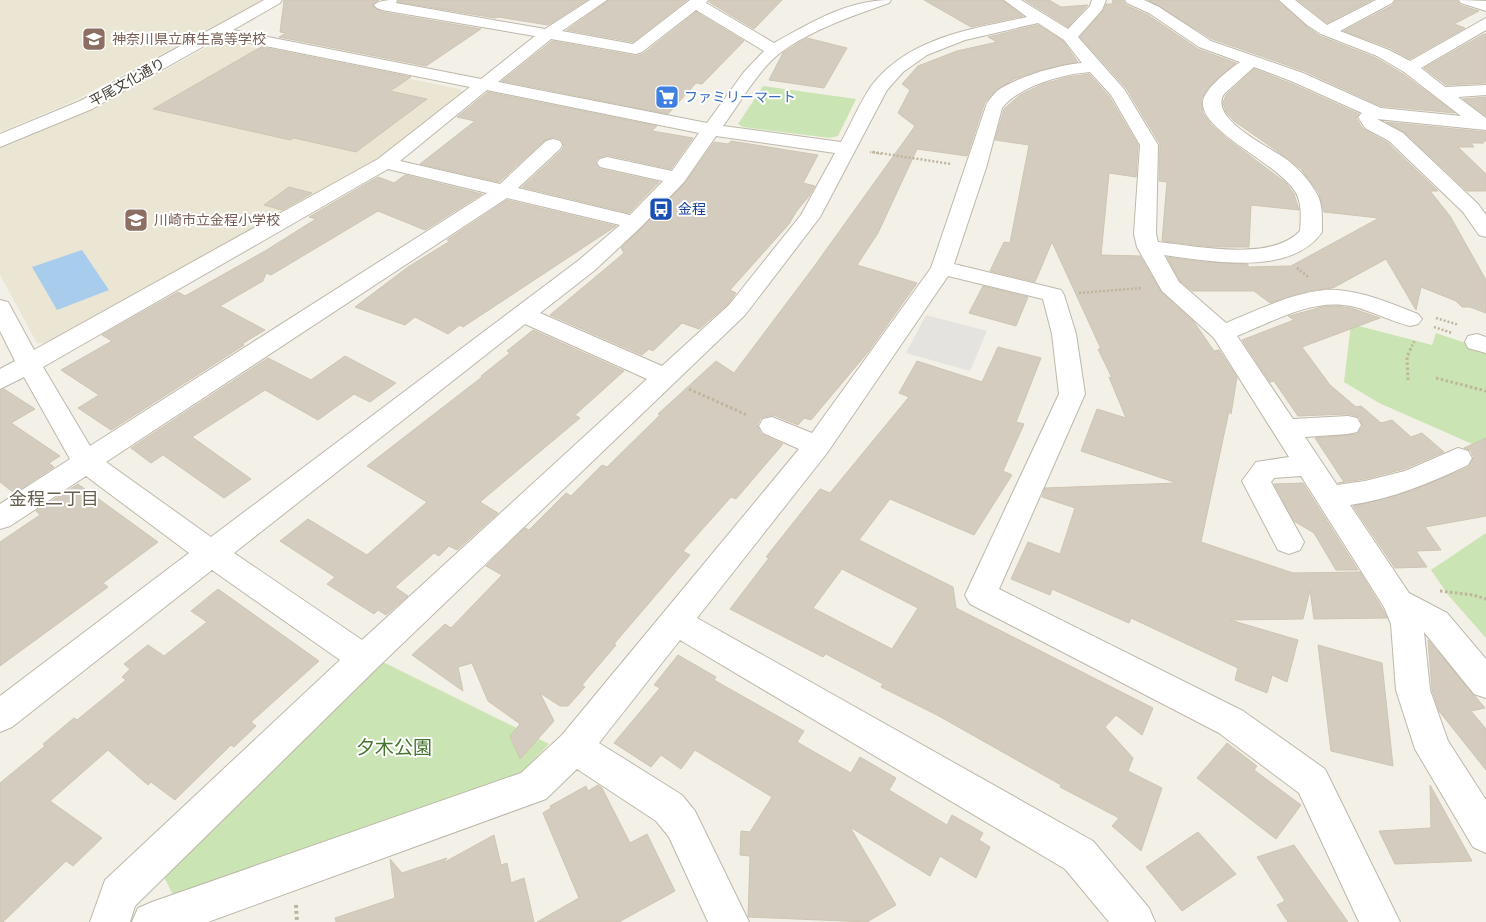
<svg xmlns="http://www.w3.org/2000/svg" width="1486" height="922" viewBox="0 0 1486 922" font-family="Arial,'Noto Sans JP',sans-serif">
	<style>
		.education { fill: #ebe6d3 }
		.green { fill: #cbe4b3 }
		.parking { fill: #e4e3df }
		.water { fill: #a8ccec }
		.building { fill: #d4ccbe; stroke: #cec5b2; fill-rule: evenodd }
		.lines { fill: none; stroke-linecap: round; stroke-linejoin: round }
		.minor-casing { stroke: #beb8ab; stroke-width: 2 }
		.path-far3 { stroke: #beb59d; stroke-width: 2; stroke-dasharray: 1 1; stroke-linecap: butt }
		.path-far2 { stroke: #beb59d; stroke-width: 2.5; stroke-dasharray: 2 2; stroke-linecap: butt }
		.path-far1 { stroke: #beb59d; stroke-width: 3; stroke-dasharray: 2.5 2.5; stroke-linecap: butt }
		.path { stroke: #beb59d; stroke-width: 4; stroke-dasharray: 3 3; stroke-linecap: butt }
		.minor { fill: #fff; fill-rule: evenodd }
		.labels { text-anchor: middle; stroke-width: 4; stroke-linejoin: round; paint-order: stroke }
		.far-education-label { font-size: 14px; fill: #785e54; stroke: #fff; text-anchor: start }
		.far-street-label { font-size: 14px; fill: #464137; stroke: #fff }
		.far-shop-label { font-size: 14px; fill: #366cbe; stroke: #fff; text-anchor: start }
		.far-transit-label { font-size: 14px; fill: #164399; stroke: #fff; text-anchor: start }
		.neighbourhood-label { font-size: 18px; fill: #685f4f; stroke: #fff }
		.near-park-label { font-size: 19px; fill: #44742e; stroke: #fff }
	</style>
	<rect width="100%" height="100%" fill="#f3f0e8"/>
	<g class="education">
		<polygon points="0,0 262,0 70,103 0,132"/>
		<polygon points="226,42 460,89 462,92 371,165 52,344 37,343 0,275 0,148 92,110 212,44"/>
	</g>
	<g class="green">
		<polygon points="763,86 856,99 838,136 830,138 743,127 738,124"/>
		<polygon points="1351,324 1432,345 1436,333 1486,350 1486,450 1379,403 1344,382"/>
		<polygon points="1486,533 1486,638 1449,596 1431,570"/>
		<polygon points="383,662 549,744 517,777 174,897 162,873"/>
	</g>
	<polygon class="parking" points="926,315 987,331 970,371 906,353"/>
	<polygon class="water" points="82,250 109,290 57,310 32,267"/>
	<g class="building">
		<polygon points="284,0 379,0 372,5 376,9 382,12 481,29 426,66 279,37 286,33 280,32"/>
		<polygon points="399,0 587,0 548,25 498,17 495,18 398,2"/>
		<polygon points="609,0 687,0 633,42 567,30"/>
		<polygon points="710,0 782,0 754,29 709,2"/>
		<polygon points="924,0 1002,0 1023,16 971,27"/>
		<polygon points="1025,0 1049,0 1061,7 1088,5 1068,27"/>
		<polygon points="1113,0 1123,0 1126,5 1148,15 1198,49 1236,63 1207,89 1201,100 1203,113 1212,125 1225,137 1286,183 1294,194 1299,210 1251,205 1249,247 1213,247 1162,241 1167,182 1159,181 1160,144 1126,88 1080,37 1103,11 1106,4 1112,4"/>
		<polygon points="1148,0 1277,0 1306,26 1320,36 1376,58 1403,74 1455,113 1381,106 1304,71 1212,39"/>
		<polygon points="1298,0 1372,0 1327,23"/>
		<polygon points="1396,0 1457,0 1460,5 1479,11 1454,24 1465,28 1410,59 1390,48 1344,31 1393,5"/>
		<polygon points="696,12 744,41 702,84 696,83 668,114 502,81 552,41 636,56 643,54"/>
		<polygon points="1038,25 1063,41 1078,62 1037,71 1014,79 996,90 985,102 967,156 917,149 878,233 857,265 917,283 868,352 811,420 804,418 798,425 773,415 761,418 757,425 761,434 783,444 736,499 731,497 683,551 690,555 614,644 616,645 582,685 585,687 568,706 560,706 540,693 554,721 520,759 510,736 520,724 488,701 472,663 458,667 463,691 412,655 445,624 451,628 502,575 486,566 525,528 529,530 566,493 571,496 602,465 607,467 660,415 658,414 716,361 734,373 813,268 915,126 898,113 910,90 902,84 918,66 957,51 997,42 988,37"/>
		<polygon points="1484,34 1486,34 1486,83 1446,85 1424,68"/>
		<polygon points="807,38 847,48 824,88 769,80 783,53"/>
		<polygon points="261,47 411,77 390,91 427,99 356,152 294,138 290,140 153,109"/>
		<polygon points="1254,69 1290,83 1359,114 1356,118 1363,129 1388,143 1438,191 1430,191 1450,216 1486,280 1486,313 1470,307 1462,307 1456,301 1421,287 1416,310 1386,259 1333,288 1309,291 1270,303 1254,291 1192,291 1180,281 1167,257 1204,262 1248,264 1248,267 1291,266 1379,218 1324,212 1319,193 1301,169 1287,158 1234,121 1226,112 1223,103 1226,95"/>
		<polygon points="1089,74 1109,96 1138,145 1136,177 1109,173 1101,255 1140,256 1161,292 1194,322 1214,351 1219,350 1237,377 1231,414 1229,411 1201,542 1293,573 1360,572 1382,608 1387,618 1314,619 1310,590 1303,619 1230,620 1298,640 1287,682 1272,675 1267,693 1235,680 1238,668 1131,618 1129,623 1052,589 1050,595 1011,579 1028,542 1060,554 1075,508 1042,497 1045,488 1177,483 1081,451 1097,409 1126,418 1109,377 1112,378 1098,349 1101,349 1052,242 1035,282 990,271 1004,242 1010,243 1029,145 995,140 1004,109 1020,95 1043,84 1068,77"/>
		<polygon points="488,92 657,126 652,131 693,138 671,169 607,155 598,158 595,163 600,169 659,182 629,213 522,187 562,150 564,146 562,140 554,137 545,140 499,182 420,164 475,121 457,117"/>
		<polygon points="1486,97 1486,116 1463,99"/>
		<polygon points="1386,122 1486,132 1486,141 1481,141 1484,143 1471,143 1474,147 1458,147 1486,174 1486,191 1467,191 1404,132"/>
		<polygon points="731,141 818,155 803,183 815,186 809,196 796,212 789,224 730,290 736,293 728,304 699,329 682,323 653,351 649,349 642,355 550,315 624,253 621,248 685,183 714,142 728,144"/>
		<polygon points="405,175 482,194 425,230 378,211 271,275 266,273 263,281 220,306 265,330 242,344 244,345 111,430 78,408 99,395 61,370 112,341 102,335 178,292 185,296 265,251 316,219 309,217 378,177 394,183"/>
		<polygon points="289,187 312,193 282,210 264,205"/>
		<polygon points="507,200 616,226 463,327 460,325 448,334 415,317 405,325 355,307 408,267 450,241 447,240"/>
		<polygon points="983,286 1028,297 1016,326 969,313"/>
		<polygon points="1336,306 1351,308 1380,318 1302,347 1330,385 1356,407 1361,406 1381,423 1392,420 1411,437 1422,433 1444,452 1404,469 1365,479 1338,483 1344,482 1315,438 1357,434 1363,426 1359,417 1348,414 1298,416 1274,381 1270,382 1242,340 1294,320 1288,316 1293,315 1322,307"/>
		<polygon points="533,330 624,371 575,415 580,418 480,502 498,513 457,550 449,546 439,556 434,553 395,587 408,596 386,615 378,610 374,614 327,584 335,577 280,541 308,519 367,555 427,502 367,466 482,377 481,376 510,353 507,351"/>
		<path d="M998,347L1041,358L1016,422L1024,424L1003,471L1012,475L974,535L890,499L859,540L953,587L956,608L1153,708L1142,735L1116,715L1105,727L1133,758L1128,771L1162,788L1141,851L1112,826L1119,818L1060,787L1061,785L937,715L881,687L883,684L826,654L823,657L730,609L769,558L766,557L820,489L830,493L909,397L899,393L917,361L982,382ZM842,569L918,608L892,649L813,608Z"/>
		<polygon points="345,356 396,383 370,402 354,394 318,420 265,390 192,437 251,479 224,498 163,455 151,463 131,448 268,358 311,380"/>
		<polygon points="4,389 35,409 11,423 60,456 49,463 54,467 14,493 0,482 0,391"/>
		<polygon points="1486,438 1486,516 1425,527 1441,550 1416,551 1427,567 1395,568 1353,506 1411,491 1469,467 1474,457 1470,450 1464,448"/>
		<polygon points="1303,483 1358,570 1336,570 1314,533 1294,521 1274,484"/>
		<polygon points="78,484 158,542 103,583 108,587 0,666 0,542 40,515 36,511"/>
		<polygon points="218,589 319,661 251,722 256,726 234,747 231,745 175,800 151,782 148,785 108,750 50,801 102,838 73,866 66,861 3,922 0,922 0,783 45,746 43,744 74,718 77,720 126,680 122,677 130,669 124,664 148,645 164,656 207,622 191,611"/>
		<polygon points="1428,640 1485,708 1471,711 1486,729 1486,770 1439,711 1432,690"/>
		<polygon points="1318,645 1382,663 1393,766 1331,751"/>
		<polygon points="678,655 716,677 714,680 804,731 797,742 851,773 860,757 896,778 889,790 947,825 952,815 983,833 979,840 990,847 976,878 940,856 930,876 850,827 896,905 867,922 748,917 750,856 740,855 741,831 750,832 772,797 695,750 681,769 661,755 651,767 614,743 660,688 654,685"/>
		<polygon points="1227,743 1257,766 1254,770 1301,805 1276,839 1197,778"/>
		<polygon points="598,785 602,788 630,843 647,834 675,891 619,922 537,922 579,898 543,813 551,808 550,806 586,786 588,791"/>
		<polygon points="1430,785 1472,861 1395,864 1379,831 1431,828"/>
		<polygon points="1198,832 1236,874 1182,911 1146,867"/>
		<polygon points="494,835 501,865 507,863 511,883 524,878 534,922 336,922 335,918 395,898 390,859 402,873 447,858 443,863"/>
		<polygon points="1294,845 1348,922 1288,922 1277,905 1285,901 1257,857"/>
	</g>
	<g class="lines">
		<g class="minor-casing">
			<g id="minor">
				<path d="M264,0H282L280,3L233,30L481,79L535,36L382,10L377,8L374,5C380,0 389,0 397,0L396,3L545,29L590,0H607L562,31L633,44L690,0H708L706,3L774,43C812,22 847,0 891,0L889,3C852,16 813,29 780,53C759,69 739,104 723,126L841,142C851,124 860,102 872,85C909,37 972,29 1027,17L1004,0H1021L1068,29L1090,6L1092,0H1106L1102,10L1078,37L1124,89L1158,145L1156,234L1158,242C1197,246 1271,262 1300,231C1301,218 1302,204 1296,193C1279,163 1199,131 1203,101C1205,88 1230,69 1240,62L1199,47L1149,13L1127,3L1125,0H1144L1159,7L1211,41L1303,73L1381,108L1461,116L1404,72L1377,56L1321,34L1307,25L1279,0H1295L1327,25L1376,0H1394L1392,3L1340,31L1389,50L1410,61L1486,18V30L1421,68L1445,87L1486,85V95L1458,97L1486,118V130L1377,119L1403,133L1478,204L1486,215V237L1479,235L1463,212L1389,141L1365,128L1358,117L1362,113L1291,81L1254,67L1224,94C1208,119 1270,147 1286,159C1298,168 1310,181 1317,194C1323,205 1322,219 1322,232C1291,277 1210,261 1164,255L1179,282L1226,323C1258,310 1302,288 1337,290C1365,292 1392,304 1418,314L1422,319L1418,324L1410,326C1390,321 1372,311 1351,306C1312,298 1272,322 1237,336L1293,419L1348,416L1357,418L1361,425L1357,432L1348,434L1305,437L1337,485L1365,481L1405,471L1458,448L1468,451L1472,458L1468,465C1430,483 1392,499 1350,505L1409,593L1447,613L1486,659V698L1474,694L1424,632L1430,690L1448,741L1486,800V853L1473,847L1415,749L1396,690L1391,624L1384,607L1301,476L1274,478L1271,482L1304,542L1300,550L1289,554L1278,550L1242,481L1256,462L1289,457L1214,338L1162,291L1137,247L1134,234L1140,145L1111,95L1090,72C1063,74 1019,86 1002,108L986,168L954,264L1061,290L1064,295L1076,334L1085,394L999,589L1243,711L1325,769L1400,922H1359L1299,793L1219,733L970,604L965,595L1059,394L1052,334L1043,299L948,276L827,453L697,618L1093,841L1149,908L1155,922H1109L1065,869L680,640L599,743L682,795L695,811L749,922H708L669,837L656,821L577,769L546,799L208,922H132L138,908L152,902L521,773L562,735L799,449L763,433L759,426L763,419L772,417L812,433L931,268L987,103C990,99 993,95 997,91C1016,77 1058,65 1082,63L1064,40L1038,23L965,40L927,55L903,72L887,90L820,217L745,315L376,669L135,906L130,922H90L105,880L340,660L212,570L12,727L0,732V696L189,553L86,476L10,526L0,529V504L70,459L24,377L0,389V369L15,361L0,331V300L8,302L34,350L378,159L470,87L220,37L92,109L0,147V134L80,101ZM696,10L764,51L744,72L707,123L498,82L551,39L636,54L642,52ZM487,90L699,133L672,171L607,157L600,159L597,163L600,167L663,181L630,215L518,188L560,149L562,145L560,141L553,139L546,141L500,184L400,161ZM716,136L835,153L801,215L729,305L662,366L540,313L595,270L642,226L684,182ZM388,169L487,193L90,446L43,367ZM507,198L620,225L579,260L211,537L106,462ZM525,324L647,379L362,640L234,553Z"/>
				<polygon points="1459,0 1486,1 1486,11 1461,3"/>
				<polygon points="1477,334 1486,337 1486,353 1468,348 1465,342 1468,336"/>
			</g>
		</g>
		<polyline class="path-far3" points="870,152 881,154"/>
		<g class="path-far2">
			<polyline points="873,152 951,164"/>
			<polyline points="1297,268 1308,277"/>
			<polyline points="1079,293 1142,288"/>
			<polyline points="1436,318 1459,325"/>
			<polyline points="1434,327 1452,333"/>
			<polyline points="1410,350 1415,340"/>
		</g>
		<g class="path-far1">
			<polyline points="1436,378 1486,391"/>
			<polyline points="1408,380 1407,357 1411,348"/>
			<polyline points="689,389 747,415"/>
			<polyline points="1440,591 1473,595 1486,599"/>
		</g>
		<polyline class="path" points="296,905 297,922"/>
		<use href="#minor" class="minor"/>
	</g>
	<defs>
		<g id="school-square" transform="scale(1.25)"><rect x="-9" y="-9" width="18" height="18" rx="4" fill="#8d6e63" stroke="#fff"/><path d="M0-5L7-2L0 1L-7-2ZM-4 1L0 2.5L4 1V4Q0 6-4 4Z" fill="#fff"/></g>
		<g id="supermarket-square" transform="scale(1.25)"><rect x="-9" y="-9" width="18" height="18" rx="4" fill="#3f7fe0" stroke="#fff"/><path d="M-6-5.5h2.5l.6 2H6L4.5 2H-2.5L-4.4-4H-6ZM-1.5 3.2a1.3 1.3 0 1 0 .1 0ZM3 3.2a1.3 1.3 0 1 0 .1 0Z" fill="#fff"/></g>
		<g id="bus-square" transform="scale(1.25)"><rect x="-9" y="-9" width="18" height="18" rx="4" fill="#1a4fb4" stroke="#fff"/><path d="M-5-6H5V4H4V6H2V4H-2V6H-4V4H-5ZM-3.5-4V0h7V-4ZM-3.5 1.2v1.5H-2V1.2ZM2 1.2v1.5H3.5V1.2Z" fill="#fff"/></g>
	</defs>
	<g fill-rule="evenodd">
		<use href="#school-square" x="94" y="39"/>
		<use href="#supermarket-square" x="667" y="97"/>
		<use href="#bus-square" x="661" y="209"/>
		<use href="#school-square" x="136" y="220"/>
	</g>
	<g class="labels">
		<g class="far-education-label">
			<text x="112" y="44">神奈川県立麻生高等学校</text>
			<text x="154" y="225">川崎市立金程小学校</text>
		</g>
		<g class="far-street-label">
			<text transform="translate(127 82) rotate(-29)" y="5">平尾文化通り</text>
		</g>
		<g class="far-shop-label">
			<text x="684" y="102">ファミリーマート</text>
		</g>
		<g class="far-transit-label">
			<text x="678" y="214">金程</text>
		</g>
		<g class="neighbourhood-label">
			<text x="54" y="505">金程二丁目</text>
		</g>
		<g class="near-park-label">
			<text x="394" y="754">夕木公園</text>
		</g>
	</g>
</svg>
